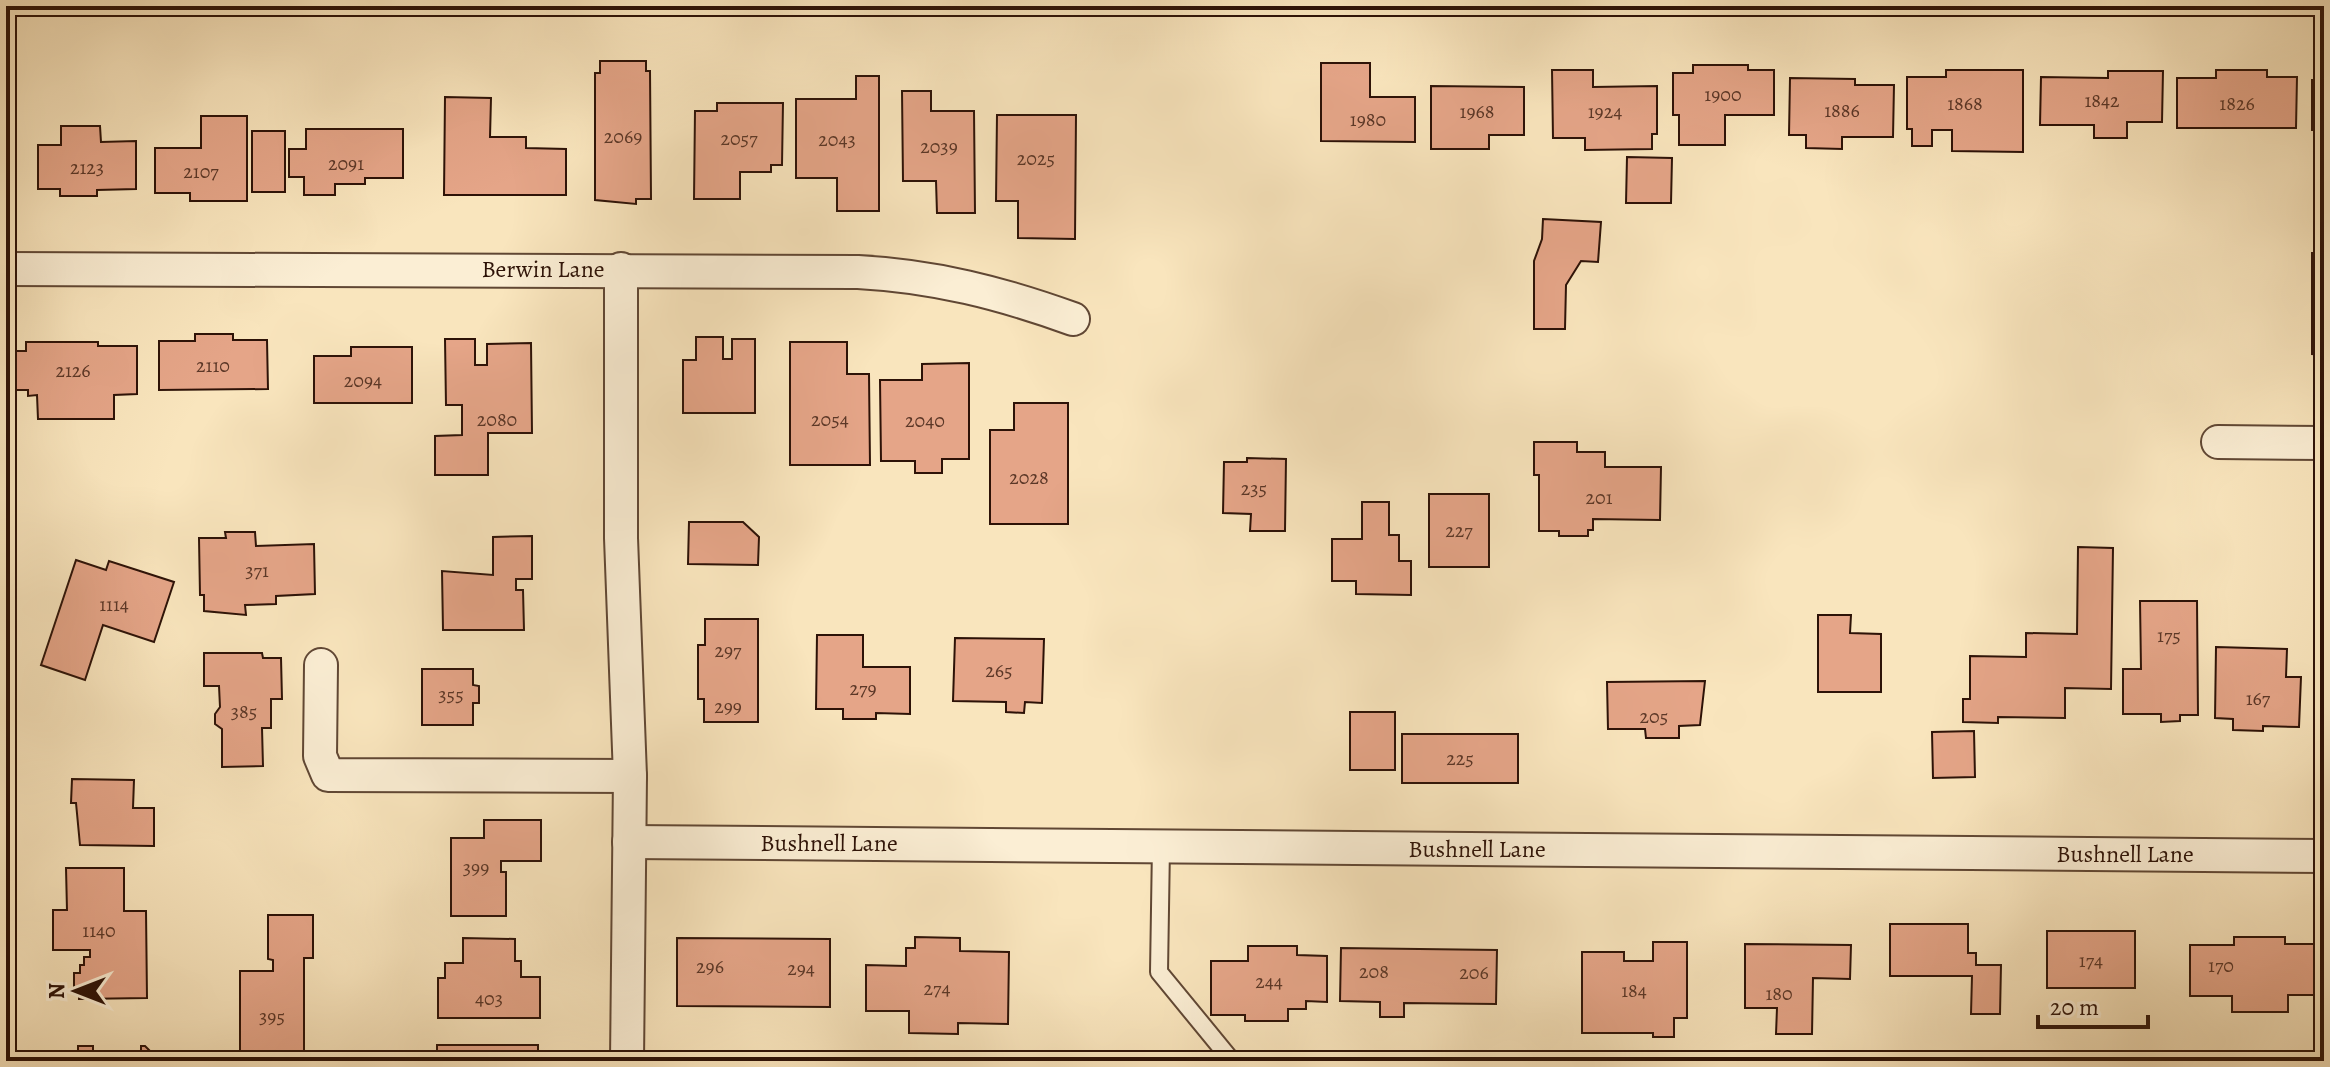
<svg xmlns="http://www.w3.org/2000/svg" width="2330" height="1067" viewBox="0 0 2330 1067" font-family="Alegreya,serif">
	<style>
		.building { fill: #e5a588; stroke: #2d1207; stroke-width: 2 }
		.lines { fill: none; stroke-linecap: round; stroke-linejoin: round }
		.service-casing { stroke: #604734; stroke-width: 20 }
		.minor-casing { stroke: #604734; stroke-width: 36 }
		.service { stroke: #fbeed4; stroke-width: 16 }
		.minor { stroke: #fbeed4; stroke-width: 32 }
		.labels { text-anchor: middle; stroke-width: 7; stroke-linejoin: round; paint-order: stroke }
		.number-label { font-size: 20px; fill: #5b3727 }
		.street-label { font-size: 24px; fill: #2d1207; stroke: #fbeed4 }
	</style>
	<rect width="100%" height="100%" fill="#f9e5bd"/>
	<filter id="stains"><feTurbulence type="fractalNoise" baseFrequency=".0025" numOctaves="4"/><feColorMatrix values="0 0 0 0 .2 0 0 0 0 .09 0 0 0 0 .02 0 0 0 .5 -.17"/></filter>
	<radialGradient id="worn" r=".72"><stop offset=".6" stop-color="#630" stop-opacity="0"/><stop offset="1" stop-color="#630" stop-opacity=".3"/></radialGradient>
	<g class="building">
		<polygon points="600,61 646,61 646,71 650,71 651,199 636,199 636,204 595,200 595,73 600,73"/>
		<polygon points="1321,63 1370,63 1370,97 1415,97 1415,142 1321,141"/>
		<polygon points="1693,65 1748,65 1748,70 1774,70 1774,115 1725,115 1725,145 1679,145 1679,115 1673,115 1673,73 1693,73"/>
		<polygon points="1552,70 1593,70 1593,87 1657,86 1657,134 1652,134 1652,149 1585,150 1585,138 1553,138"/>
		<polygon points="1946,70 2023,70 2023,152 1952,151 1952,130 1932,130 1932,146 1912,146 1912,129 1907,129 1907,77 1946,77"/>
		<polygon points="2216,70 2267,70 2267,77 2297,77 2296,128 2177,128 2177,78 2216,78"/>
		<polygon points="2108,71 2163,71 2162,122 2127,122 2127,138 2094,138 2094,125 2040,125 2041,77 2108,78"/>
		<polygon points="856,76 879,76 879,211 837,211 837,178 796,178 796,99 856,99"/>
		<polygon points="1790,78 1855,79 1855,85 1894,85 1893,137 1842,137 1842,149 1806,148 1806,135 1789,135"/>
		<rect x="2312" y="80" width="12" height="50"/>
		<polygon points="1431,86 1524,87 1524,135 1489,135 1489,149 1431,149"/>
		<polygon points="902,91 931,91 931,111 974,111 975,213 937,213 936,181 903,181"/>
		<polygon points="445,97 491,98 490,137 526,137 526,148 566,149 566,195 444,195"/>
		<polygon points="717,103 783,103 782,165 771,165 771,172 740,172 740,199 694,199 695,111 717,111"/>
		<polygon points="997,115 1076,115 1075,239 1018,238 1018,201 996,201"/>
		<polygon points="201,116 247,116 247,201 190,201 190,193 155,193 155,148 201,148"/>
		<polygon points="61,126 100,126 101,142 136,141 136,189 97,190 97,196 60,196 60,189 38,189 38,145 61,145"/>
		<polygon points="306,129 403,129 403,178 365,178 365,184 335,184 335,195 304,195 304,177 289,177 289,149 306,149"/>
		<rect x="252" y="131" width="33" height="61"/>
		<polygon points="1627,157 1672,158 1671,203 1626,203"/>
		<polygon points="1543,219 1601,222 1598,262 1581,261 1566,285 1565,329 1534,329 1534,261 1542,239"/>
		<polygon points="2312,253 2324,253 2324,355 2312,354"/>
		<polygon points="195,334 233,334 233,340 267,340 268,389 159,390 159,341 195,341"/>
		<polygon points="696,337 723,337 723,359 732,359 732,339 755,339 755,413 683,413 683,360 696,360"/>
		<polygon points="445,339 475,339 475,365 487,365 487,344 531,343 532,433 488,433 488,475 435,475 435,436 462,435 462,405 446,405"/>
		<polygon points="26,342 98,342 98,346 137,346 137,394 114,395 114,419 38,419 37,395 28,396 28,390 9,390 8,351 26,351"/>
		<polygon points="790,342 847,342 847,374 869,374 870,465 790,465"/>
		<polygon points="351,347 412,347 412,403 314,403 314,356 351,356"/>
		<polygon points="969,363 969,459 942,459 942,473 915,473 915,461 881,461 880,380 922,380 922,364"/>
		<polygon points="1014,403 1068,403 1068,524 990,524 990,430 1014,430"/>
		<polygon points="1534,442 1577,442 1577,452 1605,452 1605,467 1661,467 1660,520 1593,519 1593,530 1588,530 1588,536 1559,536 1559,531 1539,531 1539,475 1534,475"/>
		<polygon points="1247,458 1286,459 1285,531 1250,531 1251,514 1223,513 1224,462 1247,462"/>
		<rect x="1429" y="494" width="60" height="73"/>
		<polygon points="1362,502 1389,502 1389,535 1399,535 1399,561 1411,561 1411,595 1356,594 1356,581 1332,581 1332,539 1362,539"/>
		<polygon points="689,522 743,522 759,537 758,565 688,564"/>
		<polygon points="225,532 255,532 256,546 314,544 315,594 276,596 276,604 245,605 246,615 204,611 204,595 200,595 199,538 226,538"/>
		<polygon points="532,536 532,579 516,579 516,590 523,590 524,630 443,630 442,571 493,575 493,537"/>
		<polygon points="2078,547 2113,548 2111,689 2065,688 2065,718 1998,717 1998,723 1963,722 1963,699 1970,699 1970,656 2026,657 2026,633 2077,634"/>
		<polygon points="76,560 106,570 109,561 174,582 154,642 103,625 85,680 41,665"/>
		<polygon points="6,576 12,649 6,650"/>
		<polygon points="2140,601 2197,601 2198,715 2180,715 2180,721 2161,722 2161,714 2123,714 2123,669 2141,669"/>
		<polygon points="1818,615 1851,615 1850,633 1881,634 1881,692 1818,692"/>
		<polygon points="705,619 758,619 758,722 704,722 704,699 698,699 698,645 705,645"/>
		<polygon points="817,635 863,635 863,667 910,667 910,714 876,713 876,719 843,719 843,709 816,709"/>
		<polygon points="955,638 1044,639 1042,703 1025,702 1024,713 1006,712 1006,702 953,701"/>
		<polygon points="2216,647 2287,649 2286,677 2301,677 2299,727 2263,726 2263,731 2233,730 2233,719 2215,718"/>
		<polygon points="204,653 262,653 263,658 281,658 282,699 271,699 271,728 262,728 263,766 222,767 222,729 215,724 215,714 220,707 219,686 204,686"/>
		<polygon points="422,669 473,669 473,685 479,686 479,703 473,703 473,725 422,725"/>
		<rect x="2318" y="678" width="6" height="48"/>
		<polygon points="1705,681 1700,725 1679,726 1679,738 1646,738 1645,729 1608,729 1607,682"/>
		<rect x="1350" y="712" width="45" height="58"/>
		<polygon points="1974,731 1975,777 1933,778 1932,732"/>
		<rect x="1402" y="734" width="116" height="49"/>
		<polygon points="72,779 134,780 133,808 154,808 154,846 80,845 76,803 71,803"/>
		<polygon points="484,820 541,820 541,861 501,861 501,872 506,872 506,916 451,916 451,838 484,838"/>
		<polygon points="66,868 124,868 124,911 146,911 147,998 79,999 79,994 74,994 74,973 80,973 80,965 84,965 84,957 90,957 90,950 53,950 53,910 67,910"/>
		<polygon points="268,915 313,915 313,958 304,958 304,1061 240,1061 240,971 273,971 273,960 268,959"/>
		<polygon points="1890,924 1968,924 1968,953 1976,953 1976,965 2001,965 2000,1014 1971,1014 1972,976 1890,976"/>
		<rect x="2047" y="931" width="88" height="57"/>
		<polygon points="915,937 960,938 960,951 1009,952 1008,1024 958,1023 958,1034 909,1033 909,1011 866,1011 866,965 906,966 906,948 915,948"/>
		<polygon points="2234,937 2285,937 2285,944 2324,944 2324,995 2288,995 2288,1012 2232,1012 2232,996 2190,996 2190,945 2234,945"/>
		<polygon points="463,938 515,939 515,961 521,961 521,977 540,977 540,1018 438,1018 438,978 445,978 445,963 463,963"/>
		<polygon points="677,938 830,939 830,1007 677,1006"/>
		<polygon points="1653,942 1687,942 1687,1018 1674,1018 1674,1037 1653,1037 1653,1033 1582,1033 1582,952 1624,952 1624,961 1653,961"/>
		<polygon points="1745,944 1851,945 1850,979 1813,978 1812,1034 1776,1034 1777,1008 1745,1008"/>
		<polygon points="1248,946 1297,946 1297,955 1327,956 1327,1002 1306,1001 1306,1009 1288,1009 1288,1021 1245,1021 1245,1015 1211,1015 1211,961 1248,961"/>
		<polygon points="1341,948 1497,950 1496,1004 1404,1003 1404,1017 1380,1017 1380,1002 1340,1001"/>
		<rect x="437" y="1045" width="101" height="16"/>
		<polygon points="78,1046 93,1046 93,1051 141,1051 141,1046 145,1046 152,1053 152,1061 159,1061 78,1061"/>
		<polygon points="862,1054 920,1055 920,1061 862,1061"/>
	</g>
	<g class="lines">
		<g class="service-casing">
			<polyline id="service" points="1161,846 1159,972 1232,1061"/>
		</g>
		<g class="minor-casing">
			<g id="minor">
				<path d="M6,269L858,272C934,276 1001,293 1073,319"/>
				<polyline points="621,269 621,538 630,776 627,1061"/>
				<polyline points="2218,442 2324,443"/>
				<polyline points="321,665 320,756 328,775 630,776"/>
				<polyline points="629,842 2324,856"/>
			</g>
		</g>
		<use href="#service" class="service"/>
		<use href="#minor" class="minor"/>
	</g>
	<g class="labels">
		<g class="number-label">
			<text x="1723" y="101">1900</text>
			<text x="2102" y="107">1842</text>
			<text x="1965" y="110">1868</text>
			<text x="2237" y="110">1826</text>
			<text x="1842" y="117">1886</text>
			<text x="1477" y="118">1968</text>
			<text x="1605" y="118">1924</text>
			<text x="1368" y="126">1980</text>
			<text x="623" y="143">2069</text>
			<text x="739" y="145">2057</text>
			<text x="837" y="146">2043</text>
			<text x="939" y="153">2039</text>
			<text x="1036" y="165">2025</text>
			<text x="346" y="170">2091</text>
			<text x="87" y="174">2123</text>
			<text x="201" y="178">2107</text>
			<text x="213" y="372">2110</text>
			<text x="73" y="377">2126</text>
			<text x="363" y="387">2094</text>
			<text x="497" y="426">2080</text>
			<text x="830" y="426">2054</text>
			<text x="925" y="427">2040</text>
			<text x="1029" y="484">2028</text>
			<text x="1254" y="495">235</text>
			<text x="1599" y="504">201</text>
			<text x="1459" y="537">227</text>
			<text x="257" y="577">371</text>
			<text x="114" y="611">1114</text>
			<text x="2169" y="642">175</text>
			<text x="728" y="657">297</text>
			<text x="999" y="677">265</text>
			<text x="863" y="695">279</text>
			<text x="451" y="701">355</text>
			<text x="2258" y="705">167</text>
			<text x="728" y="713">299</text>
			<text x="244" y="718">385</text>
			<text x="1654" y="723">205</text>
			<text x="1460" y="765">225</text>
			<text x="476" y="874">399</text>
			<text x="99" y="937">1140</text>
			<text x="2091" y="967">174</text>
			<text x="2221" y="972">170</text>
			<text x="710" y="973">296</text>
			<text x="801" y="975">294</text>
			<text x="1374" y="978">208</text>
			<text x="1474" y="979">206</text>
			<text x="1269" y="988">244</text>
			<text x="937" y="995">274</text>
			<text x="1634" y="997">184</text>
			<text x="1779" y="1000">180</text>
			<text x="489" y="1005">403</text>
			<text x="272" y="1023">395</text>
		</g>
		<g class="street-label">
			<text x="543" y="277">Berwin Lane</text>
			<text x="829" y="851">Bushnell Lane</text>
			<text x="1477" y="857">Bushnell Lane</text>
			<text x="2125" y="862">Bushnell Lane</text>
		</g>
	</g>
	<rect width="2330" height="1067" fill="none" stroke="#f9e5bd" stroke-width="32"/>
	<rect x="8" y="8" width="2314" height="1051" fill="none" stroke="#2d1207" stroke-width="4"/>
	<rect x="16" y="16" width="2298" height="1035" fill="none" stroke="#2d1207" stroke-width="2"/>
	<g transform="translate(76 991) rotate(270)" stroke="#fbeed4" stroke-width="6" paint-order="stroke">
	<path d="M0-6L14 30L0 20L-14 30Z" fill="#2d1207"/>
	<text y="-12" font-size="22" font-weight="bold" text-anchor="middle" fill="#2d1207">N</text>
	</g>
	<path d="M2038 1015v12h110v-12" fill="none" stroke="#2d1207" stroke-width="4"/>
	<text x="2050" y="1015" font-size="24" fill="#2d1207" stroke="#fbeed4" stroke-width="6" paint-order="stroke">20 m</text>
	<rect width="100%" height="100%" filter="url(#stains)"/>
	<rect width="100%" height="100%" fill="url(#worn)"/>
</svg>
